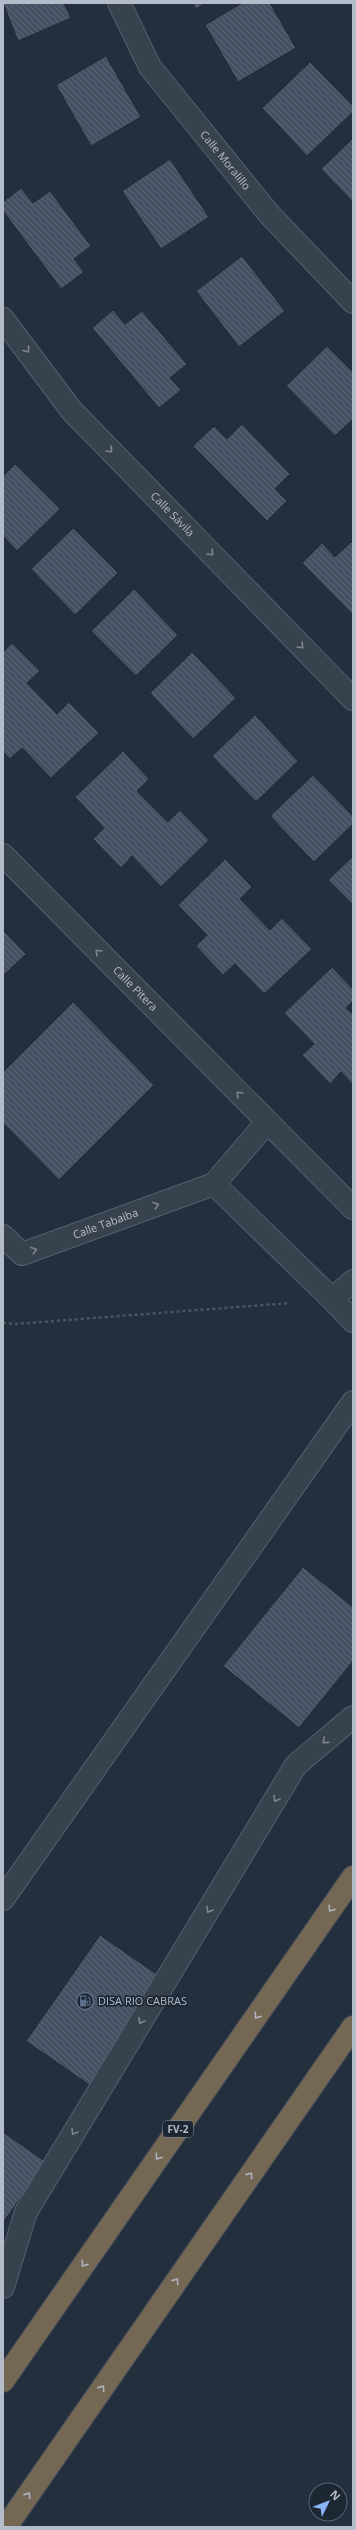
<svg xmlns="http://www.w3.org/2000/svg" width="356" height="2530" viewBox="0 0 356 2530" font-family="'Open Sans',sans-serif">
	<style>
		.building { fill: url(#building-back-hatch); stroke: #1f2835 }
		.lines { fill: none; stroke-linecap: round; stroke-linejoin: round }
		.lane-casing { stroke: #565f6c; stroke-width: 24 }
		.street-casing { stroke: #565f6c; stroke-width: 24 }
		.highway-casing { stroke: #434c59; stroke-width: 24 }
		.path { stroke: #44595c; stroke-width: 2.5; stroke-dasharray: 3 3; stroke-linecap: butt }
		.lane { stroke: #38414e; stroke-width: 22 }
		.street { stroke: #38414e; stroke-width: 22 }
		.highway { stroke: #746855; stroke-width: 22 }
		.oneway { stroke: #7c8592 }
		.oneway2 { stroke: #aeb4bd }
		.labels { text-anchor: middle; stroke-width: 3.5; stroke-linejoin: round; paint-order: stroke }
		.shield { fill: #1d2633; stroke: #878f9c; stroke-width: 1 }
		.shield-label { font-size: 10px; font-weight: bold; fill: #b4bcc9 }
		.street-label { font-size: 11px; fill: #b4bcc9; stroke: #1d2633 }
		.poi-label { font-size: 11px; fill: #b4bcc9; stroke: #1d2633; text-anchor: start }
	</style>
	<defs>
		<pattern id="building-back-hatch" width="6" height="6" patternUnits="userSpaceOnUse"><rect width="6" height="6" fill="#455162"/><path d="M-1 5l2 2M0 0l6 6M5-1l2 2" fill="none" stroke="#5d6877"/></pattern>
	</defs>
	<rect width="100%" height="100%" fill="#242f3e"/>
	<g class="building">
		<polygon points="3,3 64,3 71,18 18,41"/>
		<polygon points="192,3 206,3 196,9"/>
		<polygon points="242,3 270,3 296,48 238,82 205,25"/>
		<polygon points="106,56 141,117 91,146 56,85"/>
		<polygon points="310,62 353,106 353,112 307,156 262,108"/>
		<polygon points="353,138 353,202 321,169"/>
		<polygon points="170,159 209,217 161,249 122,191"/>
		<polygon points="21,188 33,203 50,191 91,246 74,259 84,272 61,289 3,211 3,202"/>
		<polygon points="242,256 285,311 239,347 196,291"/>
		<polygon points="113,310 125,324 142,311 187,364 170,378 181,390 159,408 92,328"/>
		<polygon points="327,346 353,372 353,419 335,436 286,386"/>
		<polygon points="242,424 290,474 275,489 287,501 267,521 193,446 214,426 227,439"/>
		<polygon points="15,464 60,509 17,551 3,536 3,476"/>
		<polygon points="73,528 118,573 75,615 31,569"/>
		<polygon points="351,542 353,544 353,615 302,563 322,543 335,557"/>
		<polygon points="134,589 178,635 136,676 91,631"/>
		<polygon points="12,643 40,671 27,683 57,714 69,702 99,733 51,778 22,748 10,759 3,752 3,652"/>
		<polygon points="192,652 236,698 193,739 150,693"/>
		<polygon points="255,715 298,761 256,802 212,756"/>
		<polygon points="123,751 149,779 137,791 168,822 180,810 209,840 161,887 132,856 121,868 93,839 104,828 75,797"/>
		<polygon points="313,775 353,816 353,824 314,862 270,816"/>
		<polygon points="353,856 353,905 328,880"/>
		<polygon points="225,859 252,887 240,899 270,930 282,918 312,949 264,994 235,964 223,975 196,946 207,935 178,905"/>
		<polygon points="3,930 26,954 3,976"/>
		<polygon points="332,967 353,989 353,1001 346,1008 353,1014 353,1085 341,1072 330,1084 302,1055 314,1044 284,1013"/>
		<polygon points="73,1002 154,1085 59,1180 3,1123 3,1072"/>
		<polygon points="303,1567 353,1607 353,1661 299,1728 223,1666"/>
		<polygon points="100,1935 171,1984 98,2091 26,2041"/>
		<polygon points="3,2132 46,2162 5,2220 3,2219"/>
	</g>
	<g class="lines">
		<g class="lane-casing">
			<polyline id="lane" points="3,2287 26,2212 296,1765 353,1717"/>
		</g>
		<g class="street-casing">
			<g id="street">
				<path id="s1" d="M119,3L150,67L269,214L353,302"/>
				<path id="s2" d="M3,319L72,411L353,699"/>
				<path id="s3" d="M3,855L353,1208"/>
				<polyline points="267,1122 214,1184 332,1299 353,1281"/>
				<path id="s4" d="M3,1236L22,1254L214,1184"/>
				<polyline points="332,1299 353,1321"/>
				<polyline points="3,1899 353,1402"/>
			</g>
		</g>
		<g class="highway-casing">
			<g id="highway">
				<polyline points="3,2381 353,1877"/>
				<polyline points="6,2527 353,2027"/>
			</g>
		</g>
		<polyline class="path" points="3,1323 15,1324 290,1303"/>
		<use href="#lane" class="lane"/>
		<use href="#street" class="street"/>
		<use href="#highway" class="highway"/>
	</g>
	<defs><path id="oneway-chevron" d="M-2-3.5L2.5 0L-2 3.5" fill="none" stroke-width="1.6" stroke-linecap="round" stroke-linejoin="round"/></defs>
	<g class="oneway">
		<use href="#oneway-chevron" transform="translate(27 350) rotate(53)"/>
		<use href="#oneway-chevron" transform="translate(110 450) rotate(46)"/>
		<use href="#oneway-chevron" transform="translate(211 553) rotate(46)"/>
		<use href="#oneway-chevron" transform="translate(301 646) rotate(46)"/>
		<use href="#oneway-chevron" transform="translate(98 952) rotate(-135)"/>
		<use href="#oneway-chevron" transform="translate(239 1094) rotate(-135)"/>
		<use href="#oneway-chevron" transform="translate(156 1205) rotate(-20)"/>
		<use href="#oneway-chevron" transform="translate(34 1250) rotate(-20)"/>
		<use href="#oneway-chevron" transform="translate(325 1741) rotate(140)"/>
		<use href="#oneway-chevron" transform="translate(276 1799) rotate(121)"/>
		<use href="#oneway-chevron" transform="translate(209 1910) rotate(121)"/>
		<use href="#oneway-chevron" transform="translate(141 2021) rotate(121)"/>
		<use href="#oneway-chevron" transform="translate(74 2132) rotate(121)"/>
	</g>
	<g class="oneway2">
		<use href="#oneway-chevron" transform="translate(331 1909) rotate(125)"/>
		<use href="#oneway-chevron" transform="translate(257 2016) rotate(125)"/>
		<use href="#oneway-chevron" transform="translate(158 2157) rotate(125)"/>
		<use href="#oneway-chevron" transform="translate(250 2175) rotate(-55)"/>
		<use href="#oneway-chevron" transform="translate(84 2264) rotate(125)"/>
		<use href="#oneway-chevron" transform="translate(176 2281) rotate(-55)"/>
		<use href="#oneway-chevron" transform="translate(102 2388) rotate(-55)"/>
		<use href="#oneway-chevron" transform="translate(28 2495) rotate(-55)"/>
	</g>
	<defs>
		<g id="fuel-ring" transform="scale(0.9)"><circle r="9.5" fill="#1d2633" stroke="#5c6f8a" stroke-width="1.5"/><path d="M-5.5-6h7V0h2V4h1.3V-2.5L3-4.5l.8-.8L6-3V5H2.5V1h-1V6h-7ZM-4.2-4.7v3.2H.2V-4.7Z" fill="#5c6f8a"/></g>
	</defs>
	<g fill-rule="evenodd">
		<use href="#fuel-ring" x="85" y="2001"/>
	</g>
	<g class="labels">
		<rect class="shield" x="163" y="2121" width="30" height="16" rx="3"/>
		<g class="shield-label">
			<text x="178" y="2133">FV-2</text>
		</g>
		<g class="street-label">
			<text dy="4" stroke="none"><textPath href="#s1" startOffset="191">Calle Moralillo</textPath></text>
			<text dy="4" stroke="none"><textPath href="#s2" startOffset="259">Calle Sávila</textPath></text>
			<text dy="4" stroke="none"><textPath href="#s3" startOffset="188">Calle Pitera</textPath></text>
			<text dy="4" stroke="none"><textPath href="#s4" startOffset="115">Calle Tabaiba</textPath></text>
		</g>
		<g class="poi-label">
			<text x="98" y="2005">DISA RIO CABRAS</text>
		</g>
	</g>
	<rect width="356" height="2530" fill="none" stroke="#b4bcc9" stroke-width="8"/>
	<g transform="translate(328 2502) rotate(47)"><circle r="19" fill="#1d2633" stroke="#59626f"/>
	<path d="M0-3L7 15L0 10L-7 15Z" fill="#8ab4f8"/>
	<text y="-6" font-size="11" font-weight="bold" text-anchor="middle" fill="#b4bcc9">N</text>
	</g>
</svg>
